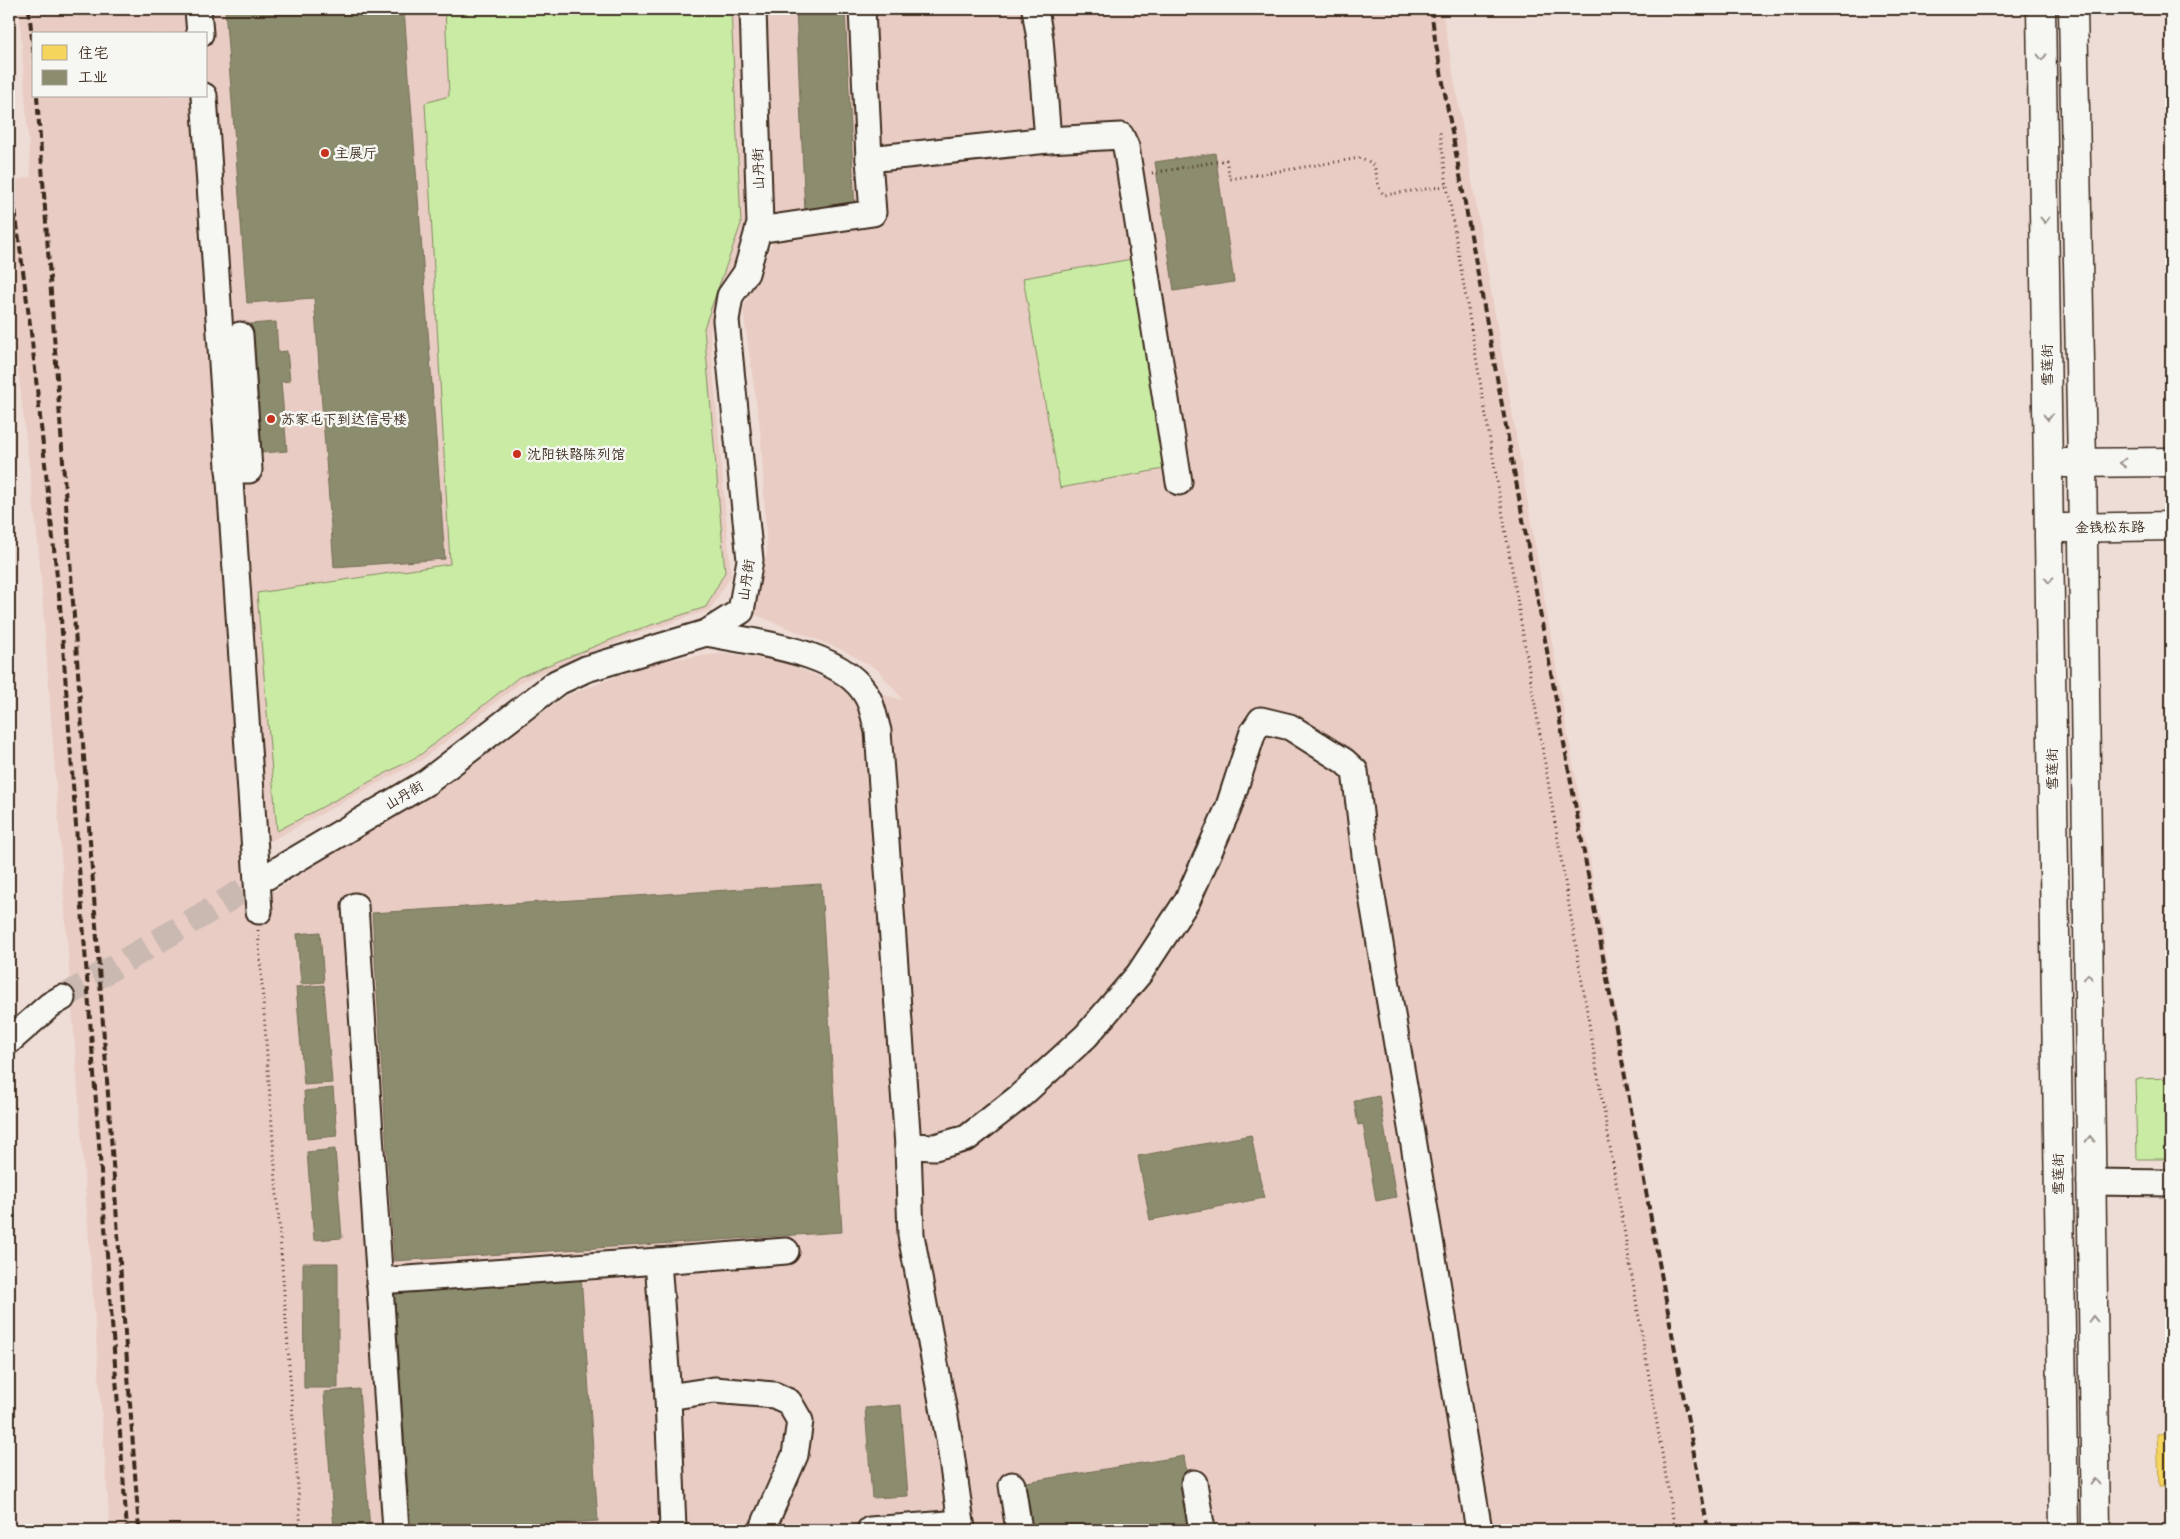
<svg xmlns="http://www.w3.org/2000/svg" width="2180" height="1539" viewBox="0 0 2180 1539" font-family="'Balsamiq Sans','LXGW WenKai TC',sans-serif">
	<style>
		.built { fill: #e9ccc3; fill-rule: evenodd }
		.green { fill: #c9eba4; stroke: #828a61 }
		.homes { fill: #f6d55c; stroke: #bea249 }
		.industry { fill: #8c8c6e; stroke: #746f56 }
		.lines { fill: none; stroke-linecap: round; stroke-linejoin: round }
		.minor-tunnel { stroke: #cab9b1; stroke-width: 25; stroke-dasharray: 25 12; stroke-linecap: butt }
		.minor-casing { stroke: #3b2a1e; stroke-width: 29 }
		.major-casing { stroke: #3b2a1e; stroke-width: 31 }
		.path { stroke: #3b2a1e; stroke-width: 3; stroke-dasharray: 1 4; stroke-linecap: butt }
		.minor { stroke: #f6f6f2; stroke-width: 25 }
		.major { stroke: #f6f6f2; stroke-width: 28 }
		.rail { stroke: #3b2a1e; stroke-width: 4; stroke-dasharray: 8 4; stroke-linecap: butt }
		.oneway { stroke: #989088 }
		.poi-dot { fill: #c8321e; stroke: #f6f6f2; stroke-width: 2 }
		.labels { text-anchor: middle; stroke-width: 5; stroke-linejoin: round; paint-order: stroke }
		.poi-label { font-size: 14px; fill: #3b2a1e; stroke: #f6f6f2; text-anchor: start }
		.street-label { font-size: 14px; fill: #3b2a1e; stroke: #f6f6f2 }
	</style>
	<rect width="100%" height="100%" fill="#eeddd6"/>
	<filter id="ink" filterUnits="userSpaceOnUse"><feTurbulence type="fractalNoise" baseFrequency=".02" numOctaves="2"/><feDisplacementMap in="SourceGraphic" scale="10" xChannelSelector="R" yChannelSelector="G"/><feConvolveMatrix kernelMatrix="1 2 1 2 8 2 1 2 1" color-interpolation-filters="sRGB"/></filter>
	<g filter="url(#ink)">
		<path class="built" d="M19,9H739L746,232L710,332L731,576L710,610L637,634L524,680L423,759L267,843L266,897L469,763L566,696L657,661L726,653L785,663L820,677L903,700L878,670L845,651L751,613L767,553L761,436L743,309L772,244L767,9H1442L1706,1530H110L39,552L9,290V181L31,177ZM34,34H206V96H34Z"/>
		<g class="green">
			<polygon points="445,9 731,9 741,224 704,328 725,572 706,607 630,632 519,677 420,755 277,831 257,593 450,564 425,103 449,96"/>
			<polygon points="1132,259 1169,468 1060,488 1023,278"/>
			<polygon points="2171,1078 2171,1159 2137,1159 2135,1079"/>
		</g>
		<polygon class="homes" points="2171,1433 2171,1486 2159,1486 2157,1434"/>
		<g class="industry">
			<polygon points="225,9 404,9 445,559 334,567 314,298 247,303"/>
			<polygon points="796,9 845,9 855,211 805,214"/>
			<polygon points="1215,153 1234,282 1174,291 1155,162"/>
			<polygon points="276,322 278,352 287,351 290,381 281,382 287,451 262,453 250,324"/>
			<polygon points="821,884 842,1232 394,1261 372,913"/>
			<polygon points="320,932 324,982 301,984 297,934"/>
			<polygon points="324,985 332,1083 304,1085 296,987"/>
			<polygon points="333,1088 337,1136 307,1139 304,1091"/>
			<polygon points="1379,1096 1396,1197 1376,1201 1363,1124 1358,1125 1354,1101"/>
			<polygon points="1251,1135 1264,1198 1150,1220 1138,1156"/>
			<polygon points="335,1149 342,1238 314,1240 307,1152"/>
			<polygon points="303,1263 338,1263 338,1388 304,1388"/>
			<polygon points="581,1275 598,1521 476,1530 411,1530 394,1288"/>
			<polygon points="359,1389 370,1530 334,1530 324,1392"/>
			<polygon points="901,1405 908,1496 872,1498 865,1408"/>
			<polygon points="1184,1456 1196,1530 1028,1530 1020,1483"/>
		</g>
		<g class="lines">
			<polyline class="minor-tunnel" points="62,998 266,877"/>
			<g class="minor-casing">
				<g id="minor">
					<polyline points="198,9 200,34"/>
					<polyline points="204,96 259,911"/>
					<polyline points="1048,140 1121,136 1126,147 1179,482"/>
					<polyline points="869,159 1048,140 1040,39 1035,9"/>
					<polyline points="758,230 873,213 869,159 862,9"/>
					<polyline points="229,470 249,470 240,335"/>
					<path d="M706,633C752,642 845,651 868,698C873,708 875,721 878,731L908,1146L911,1235L949,1439L962,1530"/>
					<polyline points="266,877 427,782 556,683 586,669 706,633 741,611 750,560 726,320 730,296 746,273 760,224 753,9"/>
					<polyline points="355,906 396,1530"/>
					<polyline points="9,1041 50,1005 62,998"/>
					<polyline points="908,1146 935,1147 967,1138 1018,1098 1086,1036 1139,974 1187,901 1228,809 1253,732 1261,720 1290,727 1344,761 1355,771 1365,855 1479,1530"/>
					<polyline points="2090,1182 2171,1183"/>
					<polyline points="658,1261 786,1251"/>
					<polyline points="379,1281 658,1261 668,1397 673,1529 670,1530"/>
					<polyline points="668,1397 714,1390 774,1395 789,1402 800,1421 795,1455 762,1530"/>
					<polyline points="1194,1483 1202,1530"/>
					<polyline points="1012,1485 1019,1530"/>
					<polyline points="870,1530 961,1523"/>
				</g>
			</g>
			<g class="major-casing">
				<g id="major">
					<polyline points="2041,9 2064,1530"/>
					<polyline points="2073,9 2082,464 2096,1530"/>
					<polyline points="2065,463 2171,462"/>
					<polyline points="2065,528 2171,526"/>
				</g>
			</g>
			<g class="path">
				<path d="M1152,173L1226,160L1230,179L1360,158C1384,164 1371,180 1384,195L1447,186L1440,132"/>
				<polyline points="1447,186 1675,1530"/>
				<polyline points="258,930 301,1530"/>
			</g>
			<use href="#minor" class="minor"/>
			<use href="#major" class="major"/>
			<g class="rail">
				<polyline points="29,9 34,58"/>
				<polyline points="1431,9 1435,39 1708,1530"/>
				<polyline points="37,96 139,1530"/>
				<polyline points="9,163 31,332 60,605 127,1530"/>
			</g>
		</g>
		<defs><path id="oneway-chevron" d="M-2-3.5L2.5 0L-2 3.5" fill="none" stroke-width="1.6" stroke-linecap="round" stroke-linejoin="round" transform="scale(1.25)"/></defs>
		<g class="oneway">
			<use href="#oneway-chevron" transform="translate(2042 57) rotate(89)"/>
			<use href="#oneway-chevron" transform="translate(2045 220) rotate(89)"/>
			<use href="#oneway-chevron" transform="translate(2048 417) rotate(89)"/>
			<use href="#oneway-chevron" transform="translate(2123 463) rotate(179)"/>
			<use href="#oneway-chevron" transform="translate(2049 580) rotate(89)"/>
			<use href="#oneway-chevron" transform="translate(2088 977) rotate(-91)"/>
			<use href="#oneway-chevron" transform="translate(2090 1139) rotate(-91)"/>
			<use href="#oneway-chevron" transform="translate(2093 1319) rotate(-91)"/>
			<use href="#oneway-chevron" transform="translate(2095 1482) rotate(-91)"/>
		</g>
	</g>
	<g class="poi-dot">
		<circle cx="325" cy="153" r="5"/>
		<circle cx="271" cy="419" r="5"/>
		<circle cx="517" cy="454" r="5"/>
	</g>
	<g class="labels">
		<g class="poi-label">
			<text x="335" y="158">主展厅</text>
			<text x="281" y="424">苏家屯下到达信号楼</text>
			<text x="527" y="459">沈阳铁路陈列馆</text>
		</g>
		<g class="street-label">
			<text transform="translate(758 169) rotate(-92)" y="5">山丹街</text>
			<text transform="translate(2047 365) rotate(-91)" y="5">雪莲街</text>
			<text transform="translate(2110 527) rotate(-1)" y="5">金钱松东路</text>
			<text transform="translate(746 580) rotate(-82)" y="5">山丹街</text>
			<text transform="translate(2052 769) rotate(-91)" y="5">雪莲街</text>
			<text transform="translate(404 795) rotate(-31)" y="5">山丹街</text>
			<text transform="translate(2058 1174) rotate(-91)" y="5">雪莲街</text>
		</g>
	</g>
	<rect width="2180" height="1539" fill="none" stroke="#f6f6f2" stroke-width="30"/>
	<rect x="15" y="15" width="2150" height="1509" fill="none" stroke="#3b2a1e" stroke-width="2" filter="url(#ink)"/>
	<rect x="32" y="32" width="175" height="65" fill="#f6f6f2" stroke="#aba49d"/>
	<rect x="42" y="45" width="25" height="15" fill="#f6d55c" stroke="#aba49d"/>
	<text x="78" y="58" font-size="15" fill="#3b2a1e">住宅</text>
	<rect x="42" y="70" width="25" height="15" fill="#8c8c6e" stroke="#aba49d"/>
	<text x="78" y="82" font-size="15" fill="#3b2a1e">工业</text>
</svg>
